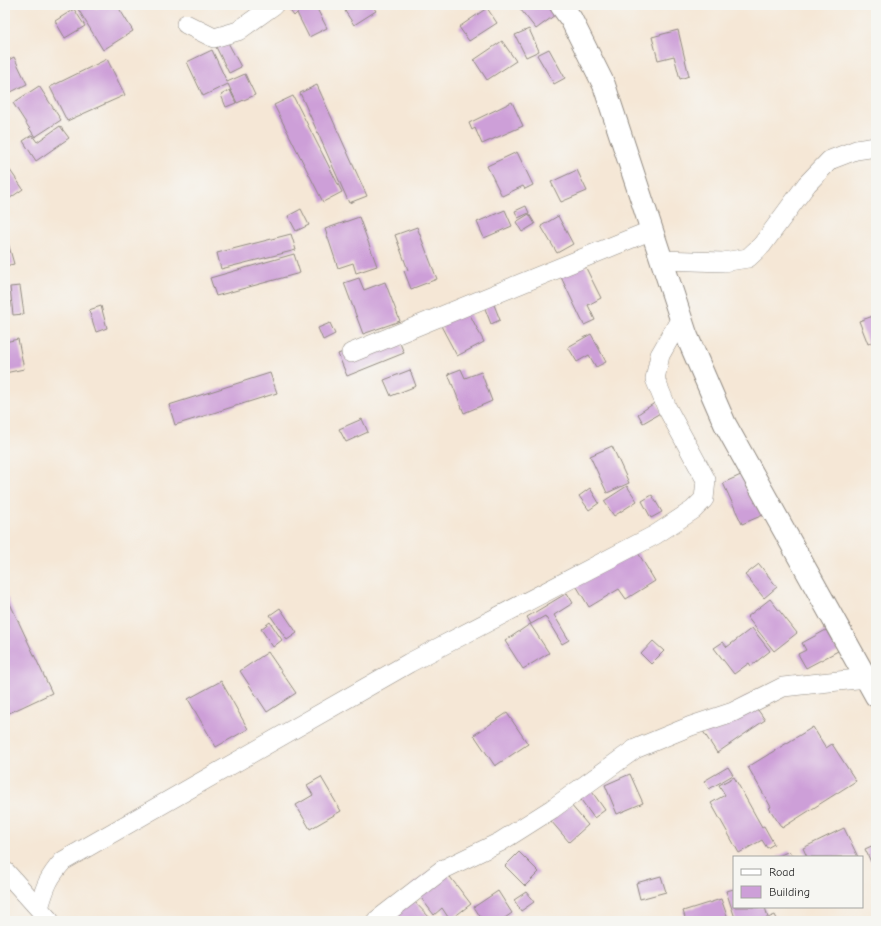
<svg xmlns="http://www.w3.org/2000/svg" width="881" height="926" viewBox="0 0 881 926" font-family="'Comic Neue',sans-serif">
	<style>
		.building { fill: #cd9fd8 }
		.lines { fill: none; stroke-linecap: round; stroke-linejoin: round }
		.street-casing { stroke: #908980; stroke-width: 20 }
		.secondary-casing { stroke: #908980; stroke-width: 24 }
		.street { stroke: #fff; stroke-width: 19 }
		.secondary { stroke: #fff; stroke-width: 22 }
	</style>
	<rect width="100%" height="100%" fill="#f6f6f2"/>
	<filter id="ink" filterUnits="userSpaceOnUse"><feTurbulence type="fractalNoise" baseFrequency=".025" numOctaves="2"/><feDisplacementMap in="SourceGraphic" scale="8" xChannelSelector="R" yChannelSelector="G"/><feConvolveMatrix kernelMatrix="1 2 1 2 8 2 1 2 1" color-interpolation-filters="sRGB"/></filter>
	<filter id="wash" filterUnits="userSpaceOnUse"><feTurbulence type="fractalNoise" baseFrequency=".012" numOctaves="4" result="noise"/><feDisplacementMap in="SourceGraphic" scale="16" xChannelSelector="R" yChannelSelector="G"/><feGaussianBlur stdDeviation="0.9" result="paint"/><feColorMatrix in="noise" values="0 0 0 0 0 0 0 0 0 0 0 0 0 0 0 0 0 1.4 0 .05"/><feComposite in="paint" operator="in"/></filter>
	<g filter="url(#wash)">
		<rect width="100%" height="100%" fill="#f5e7d6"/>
		<g id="blocks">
			<g class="building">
				<polygon points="85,5 94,5 96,9 103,5 117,5 133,31 103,50 78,9"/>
				<polygon points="286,5 307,5 307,6 301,11 315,5 327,28 309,37 297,13 294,16"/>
				<polygon points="353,5 372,5 376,11 354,25 345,11"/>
				<polygon points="517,5 547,5 555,15 536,29"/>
				<polygon points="487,8 497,23 469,41 459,27"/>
				<polygon points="74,9 85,26 65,38 55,21"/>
				<polygon points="529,29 539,51 526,57 515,35"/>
				<polygon points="678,30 689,76 680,79 674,56 658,60 652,37"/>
				<polygon points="224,35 241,67 229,73 213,41"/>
				<polygon points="502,41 516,61 487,80 474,60"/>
				<polygon points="549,49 565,78 554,84 537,55"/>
				<polygon points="212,50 227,82 245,74 255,95 237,103 228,84 203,96 187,62"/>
				<polygon points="14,57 27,84 5,95 5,62"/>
				<polygon points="107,59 125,95 67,121 50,87"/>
				<polygon points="317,85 367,196 349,203 300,93"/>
				<polygon points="39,86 61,120 35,137 13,103"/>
				<polygon points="230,90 236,103 226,107 221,95"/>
				<polygon points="293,96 342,192 323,202 274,105"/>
				<polygon points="512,102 523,126 482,144 475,128 472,130 469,123"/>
				<polygon points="60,126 69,138 36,161 23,141 32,135 37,142"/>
				<polygon points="517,152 533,185 525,189 523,186 502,196 487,166"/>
				<polygon points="5,163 23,189 6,201 5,199"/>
				<polygon points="577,170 587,191 561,202 551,182"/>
				<polygon points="526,206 529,213 518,218 515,211"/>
				<polygon points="301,209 309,225 296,231 288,216"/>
				<polygon points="505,210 512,226 484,238 477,222"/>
				<polygon points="529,214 535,224 522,232 516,222"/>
				<polygon points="558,216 573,244 557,253 541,226"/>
				<polygon points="359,217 377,266 356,273 353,263 338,268 325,229"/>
				<polygon points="417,227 437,279 411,289 404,271 408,270 395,235"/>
				<polygon points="5,232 14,264 5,266"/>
				<polygon points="291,234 296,250 221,269 217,253"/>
				<polygon points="294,254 300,273 216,296 210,278"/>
				<polygon points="583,262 601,298 588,305 595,320 584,325 559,273"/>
				<polygon points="359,278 364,290 385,282 400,321 363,334 344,283"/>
				<polygon points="20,286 24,314 13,315 10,287"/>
				<polygon points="491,297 500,320 491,324 482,301"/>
				<polygon points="101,306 107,328 96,332 89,310"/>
				<polygon points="467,309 484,342 457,356 440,324"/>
				<polygon points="876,315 876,341 868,344 859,321"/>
				<polygon points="330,323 335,334 323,340 318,328"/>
				<polygon points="395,331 404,353 347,376 338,354"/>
				<polygon points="591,334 606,362 596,367 589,355 577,362 568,347"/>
				<polygon points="18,339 24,369 5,373 5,342"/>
				<polygon points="461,369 465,378 481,372 492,401 464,413 448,374"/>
				<polygon points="410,370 416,386 391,396 384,380"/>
				<polygon points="270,373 277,393 175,425 169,405"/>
				<polygon points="656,402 662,412 643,423 638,414"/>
				<polygon points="362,419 368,432 346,442 339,429"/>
				<polygon points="612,446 629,483 607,493 590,456"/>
				<polygon points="743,474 763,515 742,524 723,483"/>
				<polygon points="627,486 637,501 614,516 604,501"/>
				<polygon points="590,488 599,503 589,510 579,496"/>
				<polygon points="652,495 662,512 651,518 642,501"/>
				<polygon points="634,546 655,581 626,599 619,589 589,607 574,582"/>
				<polygon points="759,564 777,587 764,598 745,575"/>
				<polygon points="5,593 52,693 5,715"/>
				<polygon points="567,593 573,603 554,615 569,640 562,644 545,616 531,624 527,617"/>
				<polygon points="770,599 797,633 774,651 747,617"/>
				<polygon points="280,608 297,633 287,640 270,615"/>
				<polygon points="270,622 282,640 273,647 261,629"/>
				<polygon points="530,624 549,653 523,669 505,641"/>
				<polygon points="752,628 770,651 751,666 749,663 734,674 714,648 723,642 727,647"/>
				<polygon points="826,630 838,651 806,668 798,654 806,650 802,643"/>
				<polygon points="653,641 664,651 651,664 641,654"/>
				<polygon points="268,652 296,693 267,712 240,671"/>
				<polygon points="221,681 248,729 216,747 188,699"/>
				<polygon points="748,696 765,720 717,753 701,728"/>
				<polygon points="507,713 528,744 495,766 474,735"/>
				<polygon points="813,727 826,748 832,744 856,781 782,828 769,808 771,807 748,767"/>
				<polygon points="728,767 733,775 709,789 704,781"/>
				<polygon points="630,774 643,803 617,814 605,785"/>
				<polygon points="321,777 341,811 310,829 296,805 313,795 307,785"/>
				<polygon points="734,777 762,827 764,826 774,844 767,848 762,840 739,853 711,803 725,795 719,785"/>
				<polygon points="590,789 605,810 594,818 579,797"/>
				<polygon points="570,804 588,825 569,842 551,821"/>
				<polygon points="844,828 858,857 807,857 803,848"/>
				<polygon points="876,844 876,860 871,862 865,849"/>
				<polygon points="789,851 793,857 777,857"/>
				<polygon points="519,852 539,872 525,886 505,866"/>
				<polygon points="440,864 471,904 450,920 442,908 434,915 412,886"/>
				<polygon points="661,876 666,892 640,899 636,883"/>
				<polygon points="734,889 734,907 765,907 768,918 775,915 778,921 763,921 767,918 760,921 736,921 726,891"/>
				<polygon points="498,891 512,913 502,920 503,921 483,921 474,907"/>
				<polygon points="526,892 534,902 521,911 514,900"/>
				<polygon points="410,897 433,921 385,921"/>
				<polygon points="721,899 729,921 686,921 683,911"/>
			</g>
		</g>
	</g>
	<g filter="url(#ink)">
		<use href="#blocks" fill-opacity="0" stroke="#908980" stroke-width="1"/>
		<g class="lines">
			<g class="street-casing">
				<g id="street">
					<polyline points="186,24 214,38 238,31 274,5"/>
					<polyline points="662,260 723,262 748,258 762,245 807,184 830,160 856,150 876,147"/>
					<polyline points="351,353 652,230"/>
					<polyline points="5,871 50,921"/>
					<path d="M39,908C45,887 48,878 63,861L409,663L655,535L693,510L704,499L706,480L667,408L655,379L660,355L681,318"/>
					<polyline points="376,921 442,870 500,842 552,809 635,749 691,726 733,712 783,687 866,678"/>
				</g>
			</g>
			<g class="secondary-casing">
				<polyline id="secondary" points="561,5 571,19 604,85 686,334 725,424 876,696"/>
			</g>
			<use href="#street" class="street"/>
			<use href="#secondary" class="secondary"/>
		</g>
	</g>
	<rect width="881" height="926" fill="none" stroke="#f6f6f2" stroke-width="20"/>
	<rect x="733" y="856" width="130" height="52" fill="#f6f6f2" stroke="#a5a5a2"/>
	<rect x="741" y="869" width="20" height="6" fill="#ffffff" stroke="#a5a5a2"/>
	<text x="769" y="876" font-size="12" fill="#2b2b2b">Road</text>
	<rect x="741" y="886" width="20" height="12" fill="#cd9fd8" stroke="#a5a5a2"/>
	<text x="769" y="896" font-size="12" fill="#2b2b2b">Building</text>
</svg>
